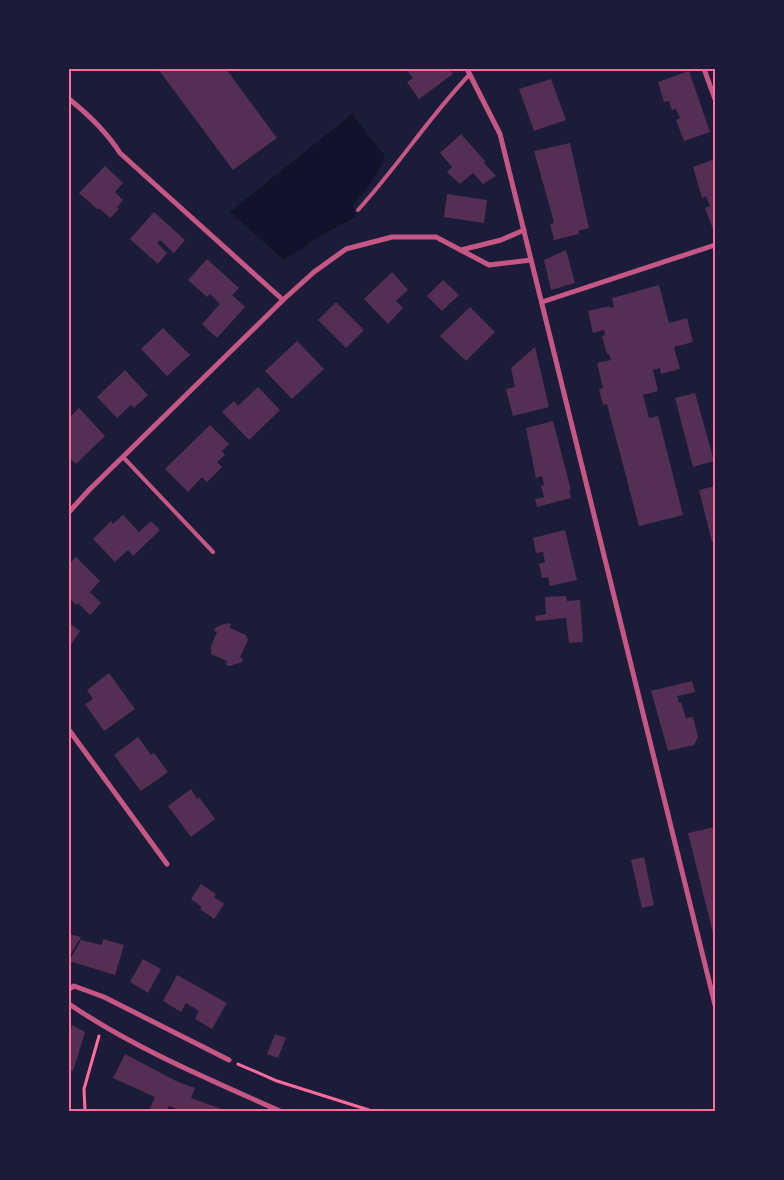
<svg xmlns="http://www.w3.org/2000/svg" width="784" height="1180" viewBox="0 0 784 1180" font-family="'Noto Sans',sans-serif">
	<style>
		.water { fill: #12122b }
		.building { fill: #542f53 }
		.lines { fill: none; stroke-linecap: round; stroke-linejoin: round }
		.path { stroke: #ff6b9d; stroke-width: 3 }
		.service { stroke: #c65784; stroke-width: 4 }
		.minor { stroke: #c65784; stroke-width: 5 }
		.neatline { fill: none; stroke: #ff6b9d; stroke-width: 2 }
	</style>
	<rect width="100%" height="100%" fill="#1b1b3a"/>
	<path class="water" d="M352,114L385,156C378,175 366,190 353,205L356,217L325,233L284,260L230,212Z"/>
	<g class="building">
		<polygon points="158,69 226,69 277,138 233,170"/>
		<polygon points="406,69 449,69 453,74 419,99 407,82 413,78"/>
		<polygon points="689,71 710,132 684,141 676,120 680,118 676,109 672,110 669,101 664,102 658,82"/>
		<polygon points="551,79 566,120 534,131 519,89"/>
		<polygon points="461,134 485,161 484,163 496,176 483,184 473,173 460,184 447,172 452,167 440,153"/>
		<polygon points="570,143 589,228 578,231 579,234 554,240 550,224 554,223 552,215 534,151"/>
		<polygon points="715,159 715,228 713,229 705,208 710,206 706,196 702,198 693,167"/>
		<polygon points="105,166 123,183 115,192 123,200 117,207 119,209 110,218 100,209 97,209 79,193"/>
		<polygon points="447,194 487,200 484,223 444,217"/>
		<polygon points="154,212 185,240 174,253 160,240 157,243 167,253 158,264 130,239"/>
		<polygon points="566,250 575,283 551,290 544,260"/>
		<polygon points="207,259 239,288 232,295 245,307 217,338 202,324 220,304 210,294 207,297 188,280"/>
		<polygon points="392,272 408,290 396,301 403,308 388,324 364,299"/>
		<polygon points="443,280 459,295 442,311 427,296"/>
		<polygon points="659,285 669,323 687,318 693,342 674,347 680,369 661,374 660,368 653,370 658,391 643,395 649,418 658,416 683,515 639,526 607,404 603,405 599,389 603,388 597,363 611,360 609,354 607,354 602,336 605,335 604,330 593,333 588,311 610,306 610,308 614,307 612,298"/>
		<polygon points="336,302 364,330 346,348 318,320"/>
		<polygon points="470,307 495,332 466,361 440,336"/>
		<polygon points="163,328 190,355 167,376 141,349"/>
		<polygon points="297,341 324,369 292,399 265,371"/>
		<polygon points="535,347 549,407 513,416 506,389 515,387 511,368"/>
		<polygon points="125,370 148,395 134,408 131,405 117,418 97,397"/>
		<polygon points="258,387 280,410 249,440 222,412 234,401 238,406"/>
		<polygon points="695,393 714,461 693,467 675,398"/>
		<polygon points="79,408 105,436 76,464 69,457 69,418"/>
		<polygon points="553,421 571,490 569,490 571,498 537,507 535,499 544,497 541,486 544,485 542,476 536,478 526,428"/>
		<polygon points="210,425 229,444 222,451 225,455 217,462 222,467 207,482 202,477 188,492 165,469"/>
		<polygon points="715,486 715,541 712,542 699,490"/>
		<polygon points="123,515 139,532 151,521 160,530 133,556 128,550 115,562 93,539 111,521 113,524"/>
		<polygon points="565,530 577,580 550,586 548,577 542,578 539,564 545,562 543,552 536,553 533,538"/>
		<polygon points="76,557 100,581 90,592 101,603 90,615 78,603 76,605 69,598 69,564"/>
		<polygon points="566,596 567,601 580,600 583,642 569,643 566,618 536,621 535,616 546,614 545,597"/>
		<polygon points="69,623 80,631 69,648"/>
		<polygon points="227,623 231,624 230,628 246,635 248,640 240,657 243,659 242,662 230,666 226,665 227,661 211,654 211,646 217,632 214,631 216,627"/>
		<polygon points="109,673 135,709 104,731 85,704 93,699 87,690"/>
		<polygon points="692,681 695,692 677,696 679,703 681,702 686,718 693,717 698,737 694,745 668,751 651,691"/>
		<polygon points="138,737 151,755 154,753 168,772 141,791 114,755"/>
		<polygon points="191,789 197,799 199,797 215,819 191,837 168,806"/>
		<polygon points="715,827 715,941 688,833"/>
		<polygon points="644,857 654,905 642,908 631,860"/>
		<polygon points="201,884 216,894 214,897 224,904 214,919 200,909 202,907 191,899"/>
		<polygon points="69,934 81,937 69,957"/>
		<polygon points="103,939 124,945 115,975 69,961 81,940 102,945"/>
		<polygon points="143,959 161,969 148,993 130,982"/>
		<polygon points="177,975 227,1003 212,1029 195,1019 199,1011 186,1003 181,1012 163,1001"/>
		<polygon points="72,1025 85,1032 73,1071 69,1070 69,1035"/>
		<polygon points="275,1034 286,1038 278,1058 267,1054"/>
		<polygon points="125,1054 178,1082 195,1088 191,1098 227,1111 183,1111 169,1106 167,1111 149,1111 155,1097 113,1078"/>
	</g>
	<g class="lines">
		<g class="path">
			<polyline points="238,1064 277,1081 372,1111"/>
			<polyline points="85,1111 84,1089 99,1036"/>
		</g>
		<g class="service">
			<path d="M358,210C398,166 429,117 470,74"/>
			<polyline points="123,457 213,552"/>
		</g>
		<g class="minor">
			<polyline points="467,69 500,134 715,1005"/>
			<polyline points="704,69 715,99"/>
			<path d="M69,99C89,115 106,131 120,153L283,300"/>
			<polyline points="461,250 501,240 524,230"/>
			<polyline points="542,302 715,245"/>
			<polyline points="69,512 89,490 283,300 314,272 346,249 392,237 436,237 489,265 531,260"/>
			<polyline points="69,730 167,864"/>
			<polyline points="69,989 74,986 104,997 229,1060"/>
			<path d="M69,1004C134,1048 208,1079 280,1111"/>
		</g>
	</g>
	<rect width="784" height="1180" fill="none" stroke="#1b1b3a" stroke-width="140"/>
	<rect x="70" y="70" width="644" height="1040" class="neatline"/>
</svg>
